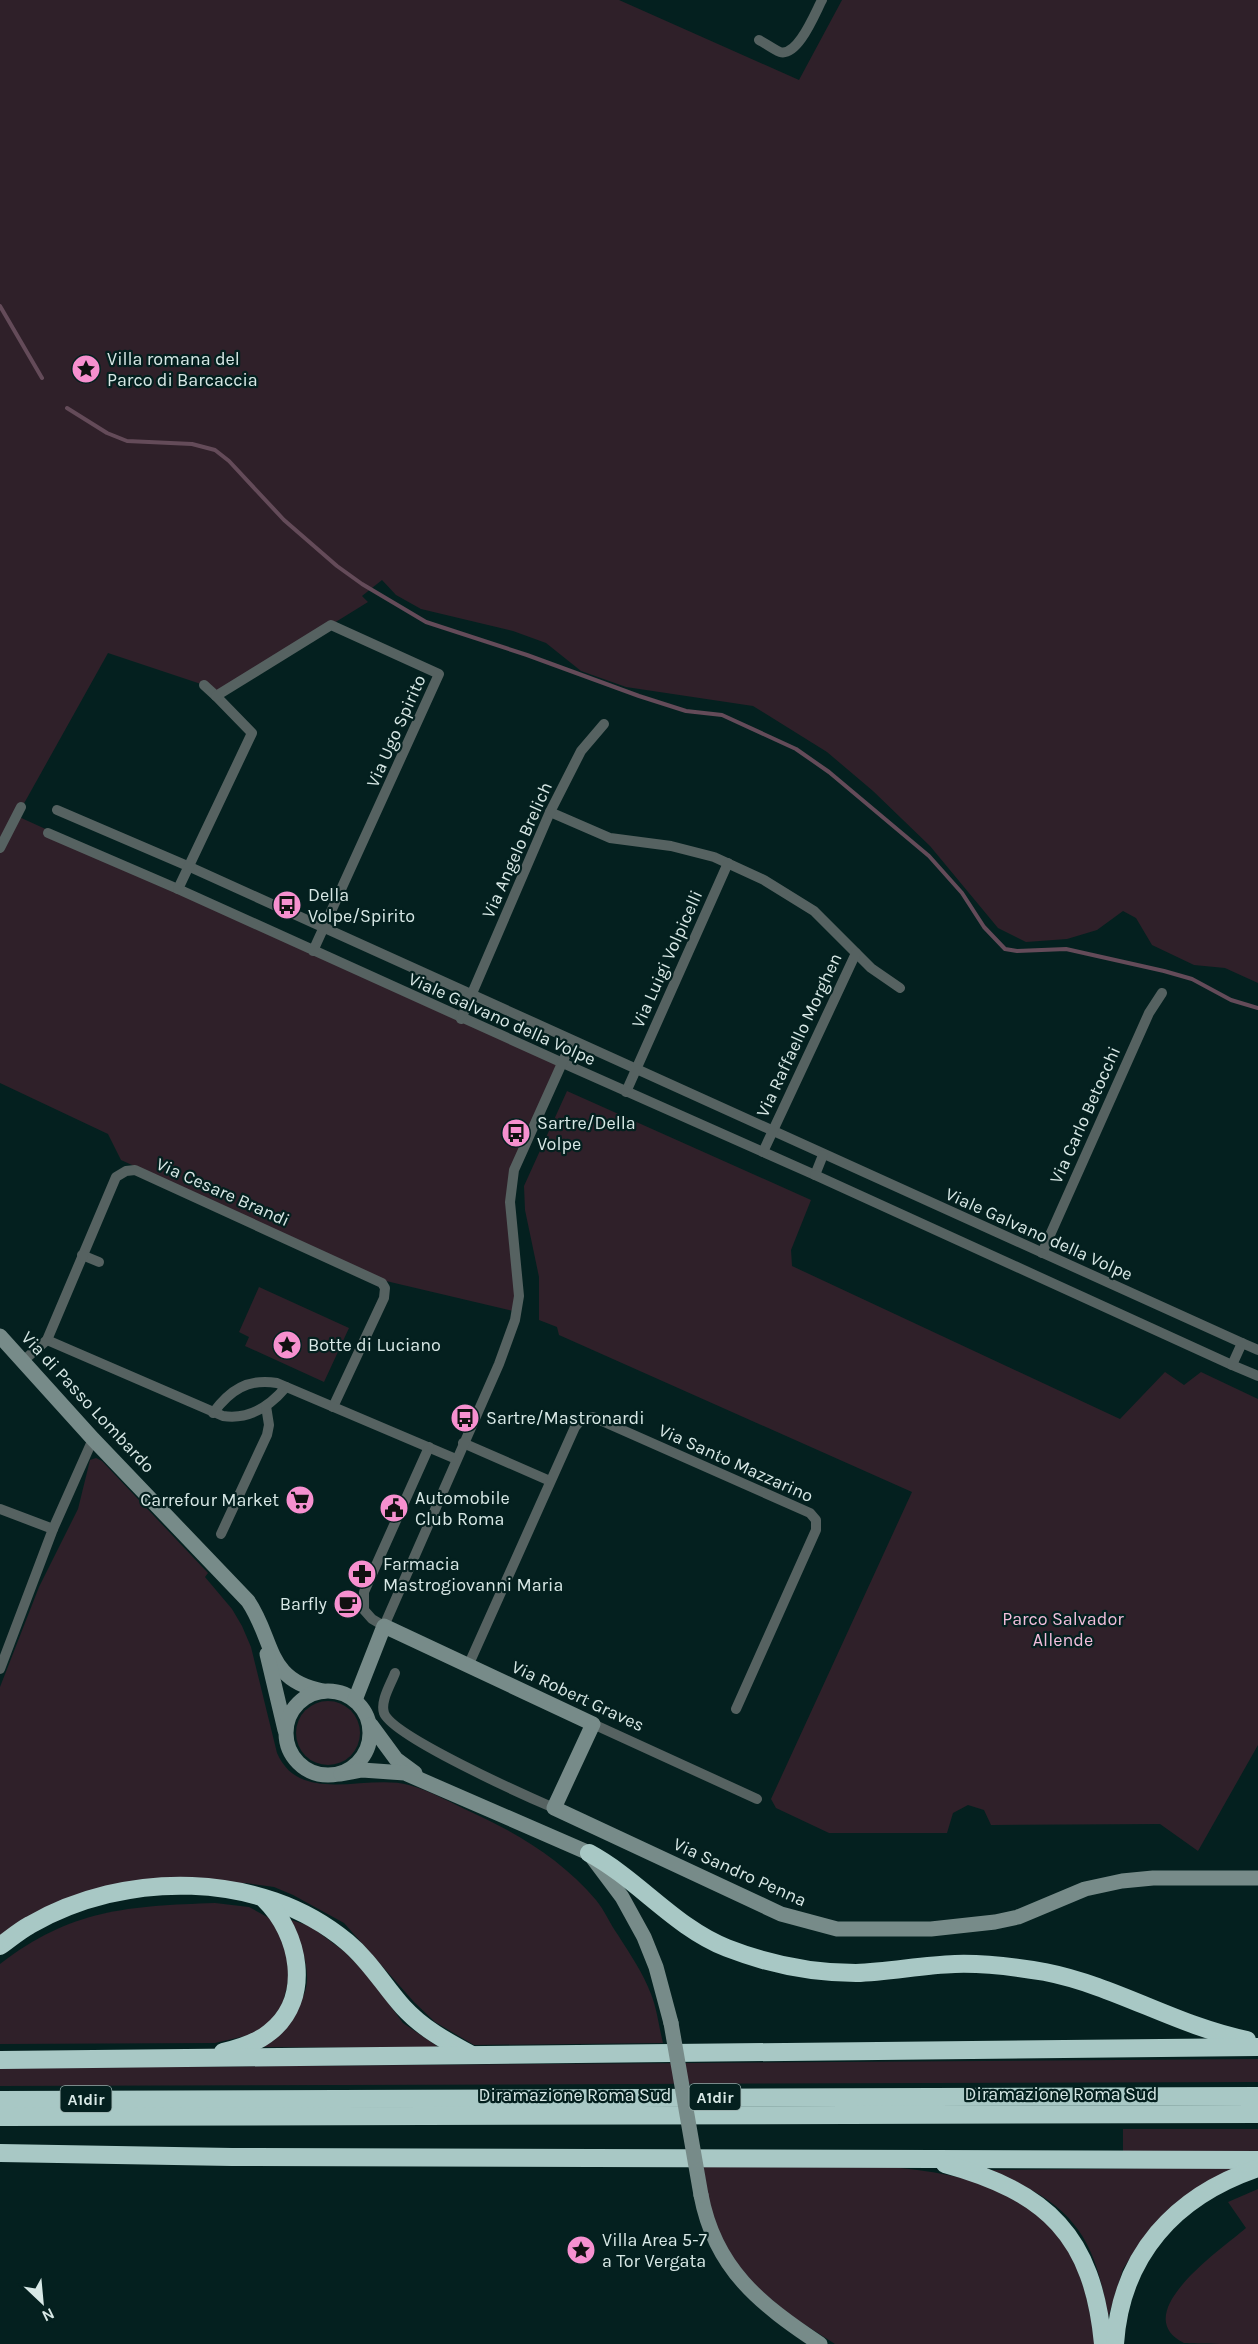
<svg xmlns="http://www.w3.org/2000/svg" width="1258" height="2344" viewBox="0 0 1258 2344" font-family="Karla,sans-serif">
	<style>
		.green { fill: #2f2029 }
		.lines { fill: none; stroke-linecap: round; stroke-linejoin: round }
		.stream { stroke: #644b59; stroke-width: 4 }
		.street { stroke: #566261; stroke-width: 10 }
		.secondary { stroke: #778b89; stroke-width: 15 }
		.highway { stroke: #a8c8c5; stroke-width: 18 }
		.secondary-bridge { stroke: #778b89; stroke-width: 15 }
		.labels { text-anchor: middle; stroke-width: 4.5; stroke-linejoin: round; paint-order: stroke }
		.shield { fill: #04201f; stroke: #98acaa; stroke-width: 1.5 }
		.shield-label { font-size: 16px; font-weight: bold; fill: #d8e8e6 }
		.poi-label { font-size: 18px; fill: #d8e8e6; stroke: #04201f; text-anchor: start }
		.street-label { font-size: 18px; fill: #d8e8e6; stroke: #04201f }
		.park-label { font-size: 18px; fill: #f2bedc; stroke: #04201f }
	</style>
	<rect width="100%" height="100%" fill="#04201f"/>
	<g class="green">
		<polygon points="0,0 619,0 799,80 842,0 1258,0 1258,983 1225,968 1194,965 1152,945 1136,918 1123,911 1097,930 1067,939 1026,942 998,928 930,846 873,791 827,752 753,706 626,687 581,671 546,643 513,631 421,609 396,595 382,580 362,596 368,602 216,696 204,685 108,653 17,816 562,1064 514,1170 517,1312 386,1281 121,1160 108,1134 0,1083"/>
		<polygon points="567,1091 811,1200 791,1250 792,1266 1120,1419 1165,1372 1184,1385 1201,1372 1258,1399 1258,1745 1198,1851 1160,1824 991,1825 984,1810 968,1805 953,1813 947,1833 829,1833 776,1808 771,1799 912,1492 559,1335 557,1327 539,1320 539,1277 525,1210 524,1186"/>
		<polygon points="259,1287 349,1328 324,1382 245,1346 249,1337 239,1332"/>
		<path d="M96,1458L102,1461L208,1573L205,1577L232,1609L242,1626L251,1647L277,1753C300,1806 367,1773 409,1785C431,1791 451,1803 471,1812C519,1834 562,1860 596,1900C605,1911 610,1924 618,1935C630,1954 643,1973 651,1994C657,2009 659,2027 663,2043L474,2045L435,2022L414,2002L344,1923L293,1895L274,1887L246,1883L149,1885L0,1935V1687L39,1587L78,1509L90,1460Z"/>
		<circle cx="328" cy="1733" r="32"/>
		<path d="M215,1903L249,1907L269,1918L276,1924L292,1967L281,2010L258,2033L215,2043L0,2044V1964C71,1909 129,1906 215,1903Z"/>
		<path d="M288,1919L310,1926L345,1952L370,1978L403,2023L437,2046L436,2048L261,2047C274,2031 289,2017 301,2000C316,1977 300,1940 288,1919Z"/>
		<polygon points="1258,2059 1258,2082 0,2086 0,2068"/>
		<polygon points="1123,2129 1258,2129 1258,2153 1123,2154"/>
		<path d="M703,2165C796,2166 975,2150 1045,2219C1079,2253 1089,2299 1095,2344H835L793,2317L755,2286L727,2251L711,2213Z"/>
		<path d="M1238,2167L1149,2230L1123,2269L1108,2318C1095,2232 1069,2202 988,2170Z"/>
		<path d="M1258,2189V2344C1245,2344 1193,2344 1184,2343C1126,2314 1222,2249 1246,2228L1228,2202Z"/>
	</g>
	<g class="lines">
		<g class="stream">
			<polyline points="0,306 42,378"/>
			<polyline points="67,408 107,433 127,441 192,444 215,450 229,461 284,520 337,566 362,584 426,622 527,655 639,696 686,711 722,715 796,749 829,772 929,856 962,893 984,927 1005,949 1017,951 1066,949 1164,971 1192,979 1231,1000 1258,1008"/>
		</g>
		<g class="street">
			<path d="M759,40C765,43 773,49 780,52C798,57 815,13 822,0"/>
			<polyline points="204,685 216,696"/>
			<polyline points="57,810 190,867 1242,1343"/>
			<polyline points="550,812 610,838 671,846 714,857 764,880 814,911 871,968 900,988"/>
			<polyline points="48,833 178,889"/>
			<polyline points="0,848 21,807"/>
			<path d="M313,951L439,674L331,625L216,696L252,733L178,889C390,986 602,1081 815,1175L823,1155"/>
			<polyline points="461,1019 550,812 581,751 604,724"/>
			<polyline points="626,1092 728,863"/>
			<polyline points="763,1152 856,953"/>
			<polyline points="815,1175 1232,1365"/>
			<polyline points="1042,1253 1149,1013 1162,993"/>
			<polyline points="82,1255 99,1262"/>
			<path d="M47,1340L223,1416C249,1420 270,1406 286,1387"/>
			<polyline points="1258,1350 1242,1343 1232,1365 1258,1376"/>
			<polyline points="23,1361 47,1340 116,1177 126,1171 135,1170 382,1283 385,1288 384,1298 333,1407"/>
			<path d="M213,1413C230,1390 248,1378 277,1383L456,1459"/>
			<polyline points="463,1443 550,1481"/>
			<polyline points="429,1447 364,1592 364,1610 372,1619 384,1626 499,1364 515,1320 519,1296 510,1202 514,1170 572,1041"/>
			<polyline points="0,1509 53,1529"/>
			<polyline points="221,1534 267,1435 269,1425 266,1406"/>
			<polyline points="468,1666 575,1427 581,1420 593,1417 810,1513 816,1520 816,1530 736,1709"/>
			<polyline points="0,1669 53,1529 93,1439"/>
			<path d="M395,1673C391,1684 380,1701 384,1713C392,1736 526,1796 554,1808"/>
			<polyline points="593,1724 757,1799"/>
		</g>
		<g class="secondary">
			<path d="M0,1336L93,1439L248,1601C275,1641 265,1680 323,1691"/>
			<polyline points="267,1654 285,1730"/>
			<circle cx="328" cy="1733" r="42"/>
			<polyline points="355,1700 384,1626 593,1724 554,1808 781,1914 837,1929 931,1929 995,1922 1018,1917 1085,1889 1122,1881 1153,1878 1258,1878"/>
			<polyline points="371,1725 396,1759 415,1773"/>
			<polyline points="341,1774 362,1770 405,1773 589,1853 622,1897 644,1937 656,1967 671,2023"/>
			<path d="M701,2195C715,2269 760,2304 820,2344"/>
		</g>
		<g class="highway">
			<path d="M589,1853C639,1880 674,1927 727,1948C768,1964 812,1973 856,1973C889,1972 922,1965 955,1964C985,1963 1016,1967 1045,1972C1116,1986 1177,2026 1247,2040"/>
			<path d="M0,1946C10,1939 19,1931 30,1925C125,1870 261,1870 347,1942C370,1961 384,1986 403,2007C422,2028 446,2041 470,2054"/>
			<path d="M223,2052C240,2048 257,2043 270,2032C313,1998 299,1933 265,1900"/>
			<polyline points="0,2060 1258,2047"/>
			<polyline points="0,2100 1258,2096"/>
			<polyline points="0,2117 1258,2114"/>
			<polyline points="0,2153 232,2157 1258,2160"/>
			<path d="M945,2164C1047,2192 1093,2236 1103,2344"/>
			<path d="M1115,2344C1121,2255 1175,2196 1258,2168"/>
		</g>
		<polyline class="secondary-bridge" points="671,2023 701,2195"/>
	</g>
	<defs>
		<g id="sight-disc" transform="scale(1.5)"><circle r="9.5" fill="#f690cf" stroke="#04201f"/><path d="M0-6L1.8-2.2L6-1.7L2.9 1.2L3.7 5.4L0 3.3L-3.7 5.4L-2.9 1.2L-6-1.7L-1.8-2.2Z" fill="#111"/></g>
		<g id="bus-disc" transform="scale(1.5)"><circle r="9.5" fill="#f690cf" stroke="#04201f"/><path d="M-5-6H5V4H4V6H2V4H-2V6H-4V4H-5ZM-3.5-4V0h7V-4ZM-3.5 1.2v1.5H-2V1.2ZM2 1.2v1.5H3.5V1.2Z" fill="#111"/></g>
		<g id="supermarket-disc" transform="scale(1.5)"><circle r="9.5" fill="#f690cf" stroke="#04201f"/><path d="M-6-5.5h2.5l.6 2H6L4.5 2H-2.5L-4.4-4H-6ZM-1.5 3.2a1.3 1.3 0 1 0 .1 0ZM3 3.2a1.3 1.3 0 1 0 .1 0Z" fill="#111"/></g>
		<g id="civic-disc" transform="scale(1.5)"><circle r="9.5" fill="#f690cf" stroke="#04201f"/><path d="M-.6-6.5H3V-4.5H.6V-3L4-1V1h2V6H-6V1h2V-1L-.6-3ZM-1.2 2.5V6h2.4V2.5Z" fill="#111"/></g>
		<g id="pharmacy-disc" transform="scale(1.5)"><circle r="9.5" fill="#f690cf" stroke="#04201f"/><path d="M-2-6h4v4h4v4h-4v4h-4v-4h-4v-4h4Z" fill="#111"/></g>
		<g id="cafe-disc" transform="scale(1.5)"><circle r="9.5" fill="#f690cf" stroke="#04201f"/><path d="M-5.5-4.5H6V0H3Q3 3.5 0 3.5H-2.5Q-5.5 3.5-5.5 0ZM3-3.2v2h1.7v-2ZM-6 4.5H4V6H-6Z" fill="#111"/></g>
	</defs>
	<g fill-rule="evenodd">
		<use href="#sight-disc" x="86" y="369"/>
		<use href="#bus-disc" x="287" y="905"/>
		<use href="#bus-disc" x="516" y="1133"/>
		<use href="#sight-disc" x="287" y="1345"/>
		<use href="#bus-disc" x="465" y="1418"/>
		<use href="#supermarket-disc" x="300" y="1500"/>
		<use href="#civic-disc" x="394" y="1508"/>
		<use href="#pharmacy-disc" x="362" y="1574"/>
		<use href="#cafe-disc" x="348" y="1604"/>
		<use href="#sight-disc" x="581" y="2250"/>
	</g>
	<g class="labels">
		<g class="shield">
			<rect x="689.5" y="2084" width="51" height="26" rx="4.5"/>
			<rect x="60.5" y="2086" width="51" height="26" rx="4.5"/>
		</g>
		<g class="shield-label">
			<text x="715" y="2103">A1dir</text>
			<text x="86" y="2105">A1dir</text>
		</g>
		<g class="poi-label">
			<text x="107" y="365">Villa romana del<tspan x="107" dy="21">Parco di Barcaccia</tspan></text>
			<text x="308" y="901">Della<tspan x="308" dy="21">Volpe/Spirito</tspan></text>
			<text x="537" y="1129">Sartre/Della<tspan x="537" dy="21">Volpe</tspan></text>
			<text x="308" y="1351">Botte di Luciano</text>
			<text x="486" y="1424">Sartre/Mastronardi</text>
			<text x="415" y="1504">Automobile<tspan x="415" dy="21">Club Roma</tspan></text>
			<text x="279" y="1506" text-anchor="end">Carrefour Market</text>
			<text x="383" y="1570">Farmacia<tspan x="383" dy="21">Mastrogiovanni Maria</tspan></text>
			<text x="327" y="1610" text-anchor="end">Barfly</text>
			<text x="602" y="2246">Villa Area 5-7<tspan x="602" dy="21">a Tor Vergata</tspan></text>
		</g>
		<g class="street-label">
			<text transform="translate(396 731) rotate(-66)" y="6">Via Ugo Spirito</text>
			<text transform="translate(517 850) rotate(-66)" y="6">Via Angelo Brelich</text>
			<text transform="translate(667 959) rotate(-66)" y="6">Via Luigi Volpicelli</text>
			<text transform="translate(502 1019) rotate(24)" y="6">Viale Galvano della Volpe</text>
			<text transform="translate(799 1035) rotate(-65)" y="6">Via Raffaello Morghen</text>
			<text transform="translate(1085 1115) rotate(-66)" y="6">Via Carlo Betocchi</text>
			<text transform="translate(223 1192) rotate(24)" y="6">Via Cesare Brandi</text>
			<text transform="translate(1039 1234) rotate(24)" y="6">Viale Galvano della Volpe</text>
			<text transform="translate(88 1402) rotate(47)" y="6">Via di Passo Lombardo</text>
			<text transform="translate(736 1463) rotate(24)" y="6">Via Santo Mazzarino</text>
			<text transform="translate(578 1696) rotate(25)" y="6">Via Robert Graves</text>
			<text transform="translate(740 1872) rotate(24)" y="6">Via Sandro Penna</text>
			<text x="1061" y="2100">Diramazione Roma Sud</text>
			<text x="575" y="2101">Diramazione Roma Sud</text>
		</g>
		<g class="park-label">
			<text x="1063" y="1625">Parco Salvador<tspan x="1063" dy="21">Allende</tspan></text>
		</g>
	</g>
	<g transform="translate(42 2302) rotate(154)" stroke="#04201f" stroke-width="4.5" paint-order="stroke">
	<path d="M0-4.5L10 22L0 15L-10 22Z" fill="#d8e8e6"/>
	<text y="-9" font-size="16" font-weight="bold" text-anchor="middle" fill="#d8e8e6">N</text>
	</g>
</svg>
